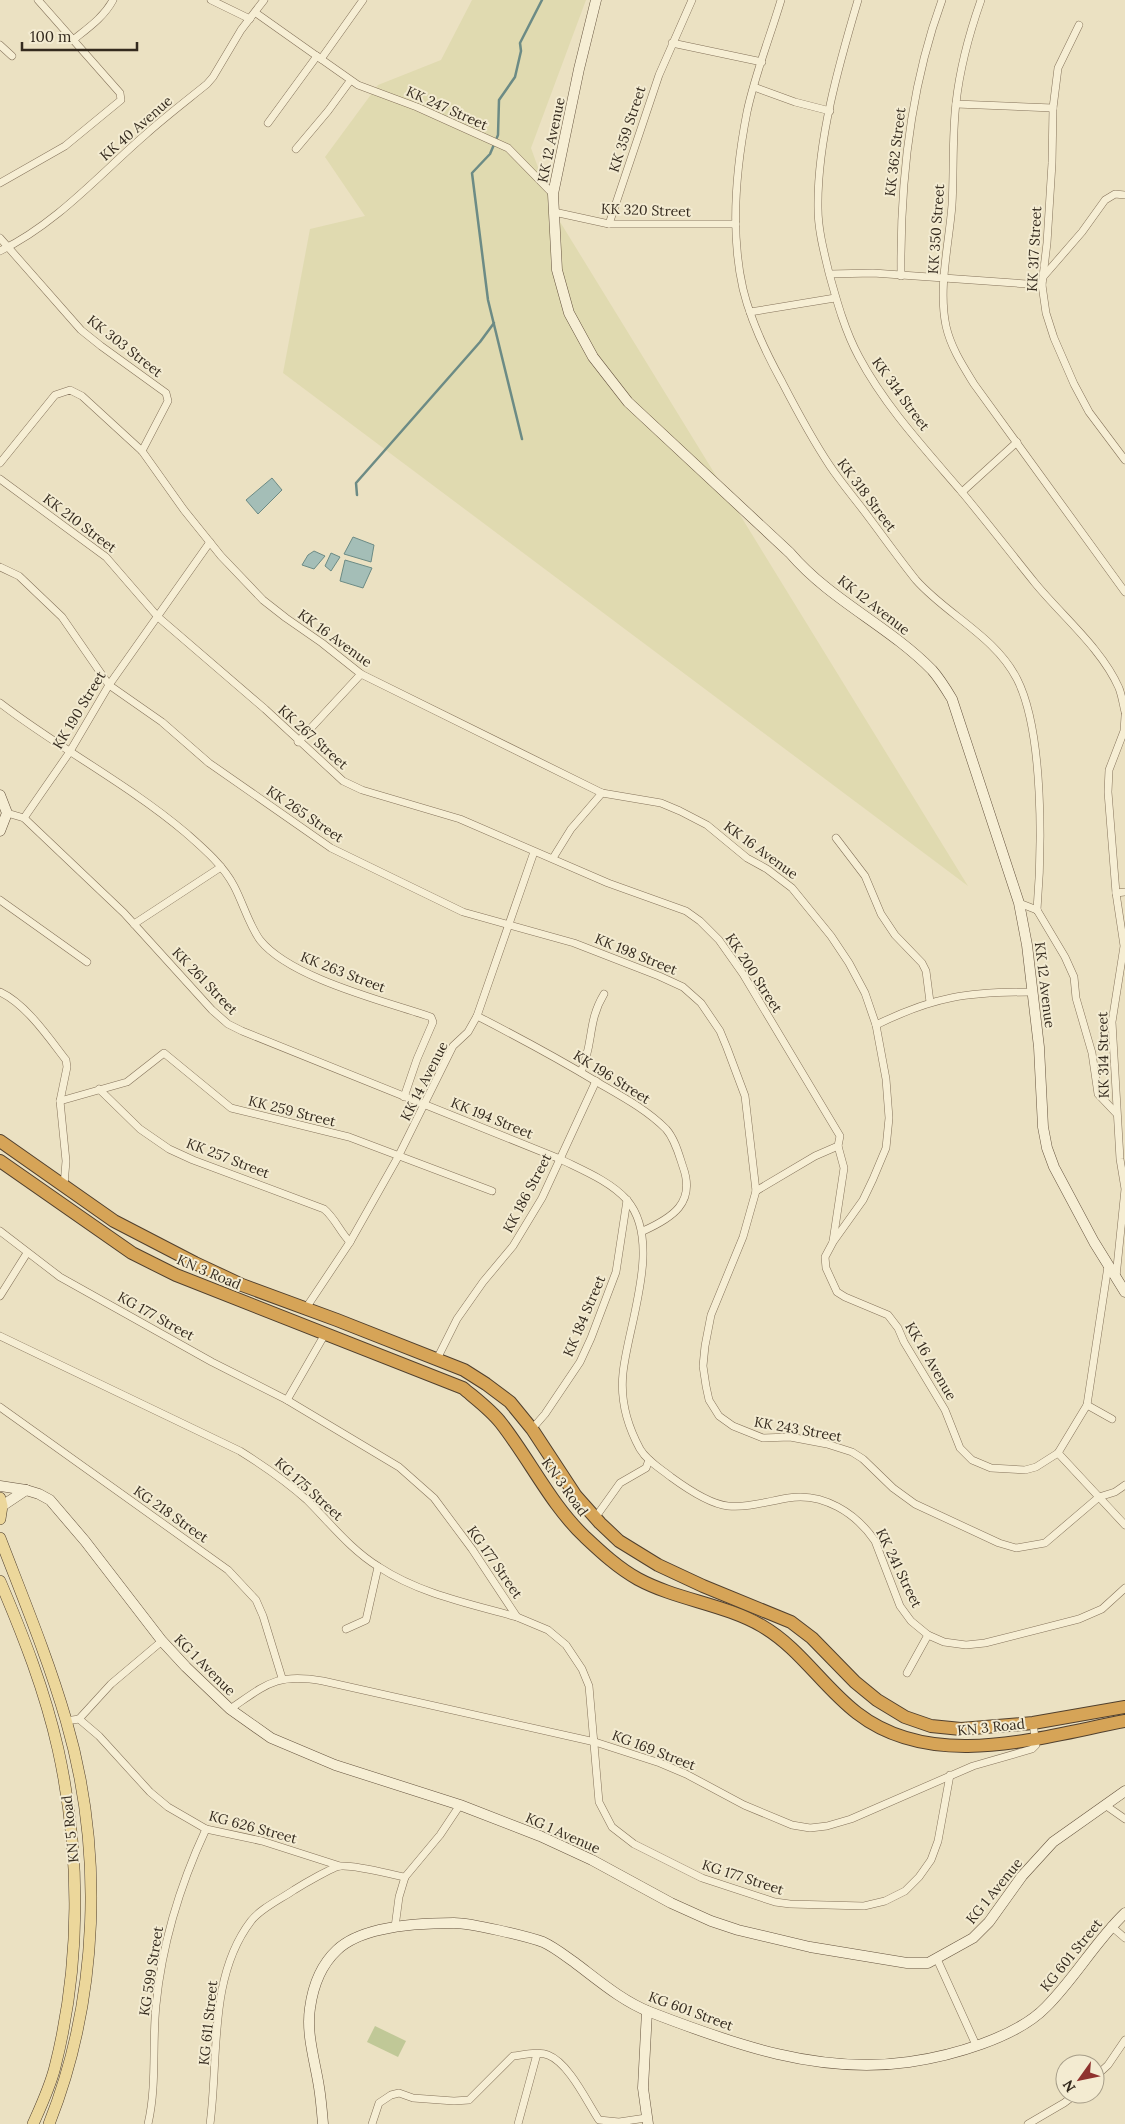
<svg xmlns="http://www.w3.org/2000/svg" width="1125" height="2124" viewBox="0 0 1125 2124" font-family="Lora,serif">
	<style>
		.farmland { fill: #e0dab0 }
		.green { fill: #c0c897 }
		.water { fill: #a4beb7; stroke: #6c8b85 }
		.lines { fill: none; stroke-linecap: round; stroke-linejoin: round }
		.stream { stroke: #6c8b85; stroke-width: 2.5 }
		.street-casing { stroke: #84725a; stroke-width: 8 }
		.secondary-casing { stroke: #65533e; stroke-width: 11 }
		.primary-casing { stroke: #51402e; stroke-width: 12 }
		.highway-casing { stroke: #51402e; stroke-width: 14 }
		.street { stroke: #f6eed4; stroke-width: 7 }
		.secondary { stroke: #f6eed4; stroke-width: 10 }
		.primary { stroke: #ecd79b; stroke-width: 11 }
		.highway { stroke: #d6a457; stroke-width: 12 }
		.labels { text-anchor: middle; stroke-width: 4; stroke-linejoin: round; paint-order: stroke }
		.street-label { font-size: 14px; fill: #342a1e; stroke: #f3ebd1 }
	</style>
	<rect width="100%" height="100%" fill="#ebe1c2"/>
	<polygon class="farmland" points="472,0 586,0 531,148 554,212 968,886 283,373 310,229 365,216 325,157 378,85 441,60"/>
	<polygon class="green" points="375,2026 406,2041 398,2057 367,2042"/>
	<g class="water">
		<polygon points="272,478 282,490 258,514 246,500"/>
		<polygon points="353,537 374,545 371,562 344,554"/>
		<polygon points="314,551 325,556 314,569 302,565 308,555"/>
		<polygon points="331,553 340,557 331,571 325,566"/>
		<polygon points="345,560 372,568 363,588 340,581"/>
	</g>
	<g class="lines">
		<g class="stream">
			<polyline points="522,439 488,300 472,173 490,154 498,135 499,100 515,77 521,51 520,43 542,0"/>
			<polyline points="357,495 356,483 480,342 494,323"/>
		</g>
		<g class="street-casing">
			<g id="street">
				<polyline points="211,0 250,19"/>
				<path d="M781,0C770,37 755,74 747,112C736,168 730,232 743,289C751,322 766,353 782,382C797,411 812,439 830,466C842,484 857,501 870,519C885,539 900,560 916,580C947,615 995,636 1017,679C1044,732 1042,850 1037,910"/>
				<path d="M858,0C839,64 817,141 818,208C818,230 824,252 829,273C837,302 845,331 859,357C885,406 925,449 961,491C986,521 1010,552 1035,583C1062,616 1102,649 1119,688C1122,696 1123,704 1125,712"/>
				<path d="M981,0C969,34 960,67 956,103C952,137 954,171 952,205C949,244 938,288 946,326C951,348 963,366 974,384L1125,592"/>
				<polyline points="256,13 321,59 363,0"/>
				<polyline points="1079,25 1058,68 1053,108 1052,163 1047,243 1042,285 1046,313 1054,338 1074,384 1089,412 1125,460"/>
				<path d="M73,40C88,28 104,17 113,0"/>
				<polyline points="672,43 762,62"/>
				<polyline points="0,45 12,56"/>
				<polyline points="321,59 358,85 417,107 508,148 553,194"/>
				<polyline points="754,87 795,102 830,111"/>
				<polyline points="956,104 1053,108"/>
				<polyline points="268,123 317,56"/>
				<polyline points="296,149 328,111 350,81"/>
				<polyline points="0,183 65,146 121,100 120,93 38,0"/>
				<polyline points="554,212 609,224 736,224"/>
				<polyline points="609,224 659,75 692,0"/>
				<polyline points="0,238 81,330 101,346 166,393 168,401 142,451"/>
				<path d="M0,251C56,224 99,175 145,135C165,117 186,101 207,84L213,77L241,30L264,0"/>
				<polyline points="830,274 873,273 1042,285"/>
				<path d="M901,276C900,183 910,87 942,0"/>
				<polyline points="1043,277 1082,232 1105,200 1115,194 1125,195"/>
				<polyline points="750,312 835,298"/>
				<polyline points="0,463 55,395 70,390 82,396 142,451 184,510 221,556 263,600 286,618 322,643 361,674 602,793 661,803 680,811 707,825 747,858 767,869 792,888 831,936 849,963 865,993 876,1025 886,1079 889,1118 886,1148 873,1179 863,1200 833,1242 825,1257 826,1268 837,1292 845,1297 888,1315 898,1328 904,1342 945,1410 960,1448 972,1460 991,1468 1025,1470 1036,1467 1058,1453 1087,1405 1108,1266"/>
				<polyline points="0,479 106,557 158,617 265,709 343,781 362,790 460,819 608,883 686,911 700,921 719,940 743,974 840,1136 838,1146 844,1168 833,1241"/>
				<polyline points="962,492 1017,442"/>
				<polyline points="0,567 19,576 62,617 109,685 162,722 209,763 331,848 463,912 574,943 659,976 683,987 701,1003 720,1031 727,1048 745,1096 756,1191 743,1237 711,1315 705,1346 703,1366 706,1386 709,1400 719,1416 733,1426 763,1438 790,1437 827,1444 852,1452 863,1459 893,1488 915,1504 999,1543 1016,1548 1045,1543 1099,1497 1115,1492 1125,1485"/>
				<path d="M0,703C60,749 128,784 186,833C203,848 223,865 234,886C243,903 249,925 260,940C290,978 384,1001 431,1017L433,1022L417,1059L404,1097"/>
				<polyline points="298,742 361,674"/>
				<path d="M7,813L24,818L124,913L212,1010L228,1024L242,1031L560,1159C582,1170 610,1181 627,1200C663,1242 628,1324 623,1373C620,1400 627,1425 640,1449C647,1461 661,1469 671,1477C686,1488 709,1504 728,1506C748,1508 769,1501 788,1498C823,1492 856,1513 875,1541L900,1606L911,1621L928,1635L944,1642L966,1645L985,1643L1079,1619L1102,1609L1125,1588"/>
				<polyline points="24,818 69,753 109,685 210,542"/>
				<polyline points="836,838 865,876 881,914 895,935 922,963 926,971 930,1002"/>
				<polyline points="553,858 571,829 602,793"/>
				<polyline points="1116,893 1125,892"/>
				<polyline points="0,900 87,962"/>
				<polyline points="1019,903 1037,910"/>
				<polyline points="1037,910 1065,957 1074,977 1076,998 1092,1053 1098,1094 1116,1113"/>
				<polyline points="134,924 221,867"/>
				<path d="M0,992C26,1004 49,1038 66,1060L67,1067L60,1101L66,1161L64,1185"/>
				<path d="M477,1016C518,1037 557,1058 597,1082C621,1096 646,1109 666,1129C675,1139 679,1155 683,1167C696,1203 672,1218 643,1231"/>
				<path d="M876,1025C935,996 968,992 1032,992"/>
				<path d="M581,1072C594,1043 587,1022 604,994"/>
				<path d="M99,1089L140,1129L169,1149L193,1160L324,1209C335,1218 340,1232 350,1242"/>
				<polyline points="60,1101 127,1082 164,1053 231,1108 349,1137 492,1191"/>
				<polyline points="756,1191 815,1156 838,1146"/>
				<polyline points="0,1231 60,1277 212,1362 287,1400 399,1467 434,1498 472,1549 517,1617 548,1630 566,1645 582,1669 589,1686 599,1802 612,1827 634,1844 702,1878 775,1902 790,1904 864,1906 885,1901 905,1891 919,1877 931,1860 938,1841 950,1775"/>
				<polyline points="1116,1277 1125,1189 1120,1159 1112,1022 1124,946 1116,893 1108,792 1109,770 1124,731 1125,716"/>
				<polyline points="0,1296 27,1253"/>
				<polyline points="306,1308 350,1242 398,1157 453,1046 468,1032 477,1016 534,852"/>
				<path d="M0,1336L240,1451C264,1466 286,1481 307,1500C330,1523 351,1550 379,1567C420,1594 471,1604 517,1617"/>
				<polyline points="437,1359 457,1319 483,1282 513,1246 542,1198 596,1081"/>
				<polyline points="287,1400 325,1334"/>
				<polyline points="1087,1405 1112,1419"/>
				<polyline points="0,1407 228,1570 256,1600 263,1616 282,1678"/>
				<polyline points="532,1429 545,1414 580,1362 591,1338 616,1272 627,1200"/>
				<polyline points="1058,1453 1125,1525"/>
				<polyline points="595,1518 620,1483 646,1468 649,1460"/>
				<polyline points="346,1629 366,1620 378,1567"/>
				<polyline points="907,1673 928,1635"/>
				<path d="M230,1709C267,1684 276,1673 323,1681L595,1742L660,1763L686,1774L744,1805L792,1825L810,1828L827,1826L851,1819L973,1766L1032,1749L1036,1745L1033,1723"/>
				<polyline points="79,1719 99,1736 150,1792 168,1807 206,1829 262,1841 340,1866"/>
				<polyline points="66,1721 79,1719 111,1684 162,1641"/>
				<polyline points="1105,1805 1125,1819"/>
				<polyline points="1111,1926 1125,1938"/>
				<polyline points="395,1927 399,1897 405,1877 440,1835 460,1805"/>
				<polyline points="937,1959 976,2045"/>
				<polyline points="1095,2077 1108,2065 1125,2040"/>
				<path d="M148,2124C157,2085 152,2045 156,2005C162,1944 180,1885 206,1829"/>
				<path d="M210,2124C219,2058 208,1977 251,1921C261,1908 281,1899 294,1890C302,1885 334,1866 341,1866C357,1865 389,1874 405,1877"/>
				<path d="M372,2124L379,2103L391,2095L399,2093L413,2098L454,2101L469,2100L513,2056C523,2055 539,2051 548,2055C569,2063 587,2102 599,2120L619,2122L646,2118"/>
				<polyline points="518,2124 537,2054"/>
				<polyline points="1028,2124 1064,2103 1076,2094"/>
			</g>
		</g>
		<g class="secondary-casing">
			<g id="secondary">
				<path d="M596,0L579,69L553,194L557,270L569,313L593,357L628,402L790,553C830,600 889,626 932,670C940,679 946,689 952,699L1019,903L1027,945L1039,1047L1043,1127L1047,1148L1054,1167L1094,1242L1125,1292"/>
				<polyline points="0,795 7,813 0,831"/>
				<polyline points="0,1486 26,1490 39,1494 50,1500 85,1541 162,1641 186,1667 230,1709 271,1738 335,1765 460,1805 540,1836 592,1860 671,1903 711,1921 738,1930 810,1947 907,1963 928,1963 973,1938 989,1922 1022,1876 1053,1842 1125,1791"/>
				<polyline points="2,1506 26,1490"/>
				<polyline points="647,2011 643,2088 648,2124"/>
				<path d="M323,2124C322,2112 321,2099 319,2087C315,2061 306,2034 310,2008C313,1986 321,1965 337,1950C362,1926 420,1923 454,1923C471,1923 526,1936 543,1942C554,1947 564,1955 574,1962C598,1980 622,2001 650,2012C733,2044 819,2075 909,2062C951,2056 1016,2038 1046,2007C1075,1978 1095,1942 1125,1913"/>
			</g>
		</g>
		<g class="primary-casing">
			<g id="primary">
				<polyline points="0,1498 2,1506 0,1519"/>
				<path d="M0,1538C23,1598 48,1658 66,1720C104,1850 99,1998 49,2124"/>
				<path d="M0,1581C23,1635 45,1691 58,1749C81,1853 81,1964 55,2067C50,2087 41,2106 33,2124"/>
			</g>
		</g>
		<g class="highway-casing">
			<g id="highway">
				<polyline points="0,1141 114,1221 195,1263 242,1285 337,1320 464,1370 486,1384 510,1402 532,1429 576,1496 600,1523 619,1541 658,1565 703,1586 791,1622 812,1638 855,1682 877,1700 905,1717 931,1726 961,1729 1033,1723 1125,1707"/>
				<path d="M0,1161L132,1253L176,1275L463,1388C476,1399 491,1410 501,1423C530,1460 551,1505 585,1537C601,1552 618,1568 638,1579C677,1600 724,1604 762,1626C800,1648 823,1687 857,1713C933,1772 1040,1737 1125,1721"/>
			</g>
		</g>
		<use href="#street" class="street"/>
		<use href="#secondary" class="secondary"/>
		<use href="#primary" class="primary"/>
		<use href="#highway" class="highway"/>
	</g>
	<g class="labels">
		<g class="street-label">
			<text transform="translate(447 108) rotate(24)" y="5">KK 247 Street</text>
			<text transform="translate(136 128) rotate(-41)" y="5">KK 40 Avenue</text>
			<text transform="translate(627 129) rotate(-72)" y="5">KK 359 Street</text>
			<text transform="translate(551 140) rotate(-78)" y="5">KK 12 Avenue</text>
			<text transform="translate(895 152) rotate(-83)" y="5">KK 362 Street</text>
			<text transform="translate(646 210) rotate(2)" y="5">KK 320 Street</text>
			<text transform="translate(936 229) rotate(-86)" y="5">KK 350 Street</text>
			<text transform="translate(1034 249) rotate(-87)" y="5">KK 317 Street</text>
			<text transform="translate(125 346) rotate(38)" y="5">KK 303 Street</text>
			<text transform="translate(901 394) rotate(54)" y="5">KK 314 Street</text>
			<text transform="translate(867 495) rotate(53)" y="5">KK 318 Street</text>
			<text transform="translate(80 523) rotate(37)" y="5">KK 210 Street</text>
			<text transform="translate(874 605) rotate(38)" y="5">KK 12 Avenue</text>
			<text transform="translate(335 638) rotate(36)" y="5">KK 16 Avenue</text>
			<text transform="translate(79 710) rotate(-59)" y="5">KK 190 Street</text>
			<text transform="translate(313 737) rotate(42)" y="5">KK 267 Street</text>
			<text transform="translate(305 814) rotate(34)" y="5">KK 265 Street</text>
			<text transform="translate(761 850) rotate(36)" y="5">KK 16 Avenue</text>
			<text transform="translate(636 954) rotate(22)" y="5">KK 198 Street</text>
			<text transform="translate(343 972) rotate(21)" y="5">KK 263 Street</text>
			<text transform="translate(754 973) rotate(57)" y="5">KK 200 Street</text>
			<text transform="translate(205 981) rotate(46)" y="5">KK 261 Street</text>
			<text transform="translate(1045 985) rotate(83)" y="5">KK 12 Avenue</text>
			<text transform="translate(1103 1055) rotate(-91)" y="5">KK 314 Street</text>
			<text transform="translate(612 1077) rotate(32)" y="5">KK 196 Street</text>
			<text transform="translate(424 1081) rotate(-63)" y="5">KK 14 Avenue</text>
			<text transform="translate(292 1111) rotate(14)" y="5">KK 259 Street</text>
			<text transform="translate(492 1118) rotate(22)" y="5">KK 194 Street</text>
			<text transform="translate(228 1158) rotate(21)" y="5">KK 257 Street</text>
			<text transform="translate(527 1193) rotate(-62)" y="5">KK 186 Street</text>
			<text transform="translate(209 1272) rotate(23)" y="5">KN 3 Road</text>
			<text transform="translate(156 1316) rotate(29)" y="5">KG 177 Street</text>
			<text transform="translate(584 1316) rotate(-67)" y="5">KK 184 Street</text>
			<text transform="translate(931 1361) rotate(60)" y="5">KK 16 Avenue</text>
			<text transform="translate(798 1429) rotate(10)" y="5">KK 243 Street</text>
			<text transform="translate(565 1487) rotate(54)" y="5">KN 3 Road</text>
			<text transform="translate(309 1489) rotate(42)" y="5">KG 175 Street</text>
			<text transform="translate(171 1514) rotate(35)" y="5">KG 218 Street</text>
			<text transform="translate(495 1562) rotate(55)" y="5">KG 177 Street</text>
			<text transform="translate(899 1568) rotate(64)" y="5">KK 241 Street</text>
			<text transform="translate(205 1665) rotate(45)" y="5">KG 1 Avenue</text>
			<text transform="translate(991 1727) rotate(-6)" y="5">KN 3 Road</text>
			<text transform="translate(654 1750) rotate(21)" y="5">KG 169 Street</text>
			<text transform="translate(253 1827) rotate(15)" y="5">KG 626 Street</text>
			<text transform="translate(70 1829) rotate(-96)" y="5">KN 5 Road</text>
			<text transform="translate(563 1833) rotate(24)" y="5">KG 1 Avenue</text>
			<text transform="translate(743 1877) rotate(18)" y="5">KG 177 Street</text>
			<text transform="translate(994 1891) rotate(-51)" y="5">KG 1 Avenue</text>
			<text transform="translate(1071 1955) rotate(-51)" y="5">KG 601 Street</text>
			<text transform="translate(151 1971) rotate(-81)" y="5">KG 599 Street</text>
			<text transform="translate(691 2011) rotate(20)" y="5">KG 601 Street</text>
			<text transform="translate(208 2023) rotate(-84)" y="5">KG 611 Street</text>
		</g>
	</g>
	<g transform="translate(1080 2079) rotate(237)"><circle r="24" fill="#f3ebd1" stroke="#a79e89"/>
	<path d="M0-4L9 19L0 12L-9 19Z" fill="#8f322e"/>
	<text y="-8" font-size="14" font-weight="bold" text-anchor="middle" fill="#342a1e">N</text>
	</g>
	<path d="M22 42v8h115v-8" fill="none" stroke="#342a1e" stroke-width="2.5"/>
	<text x="30" y="42" font-size="15" fill="#342a1e" stroke="#f3ebd1" stroke-width="4" paint-order="stroke">100 m</text>
</svg>
